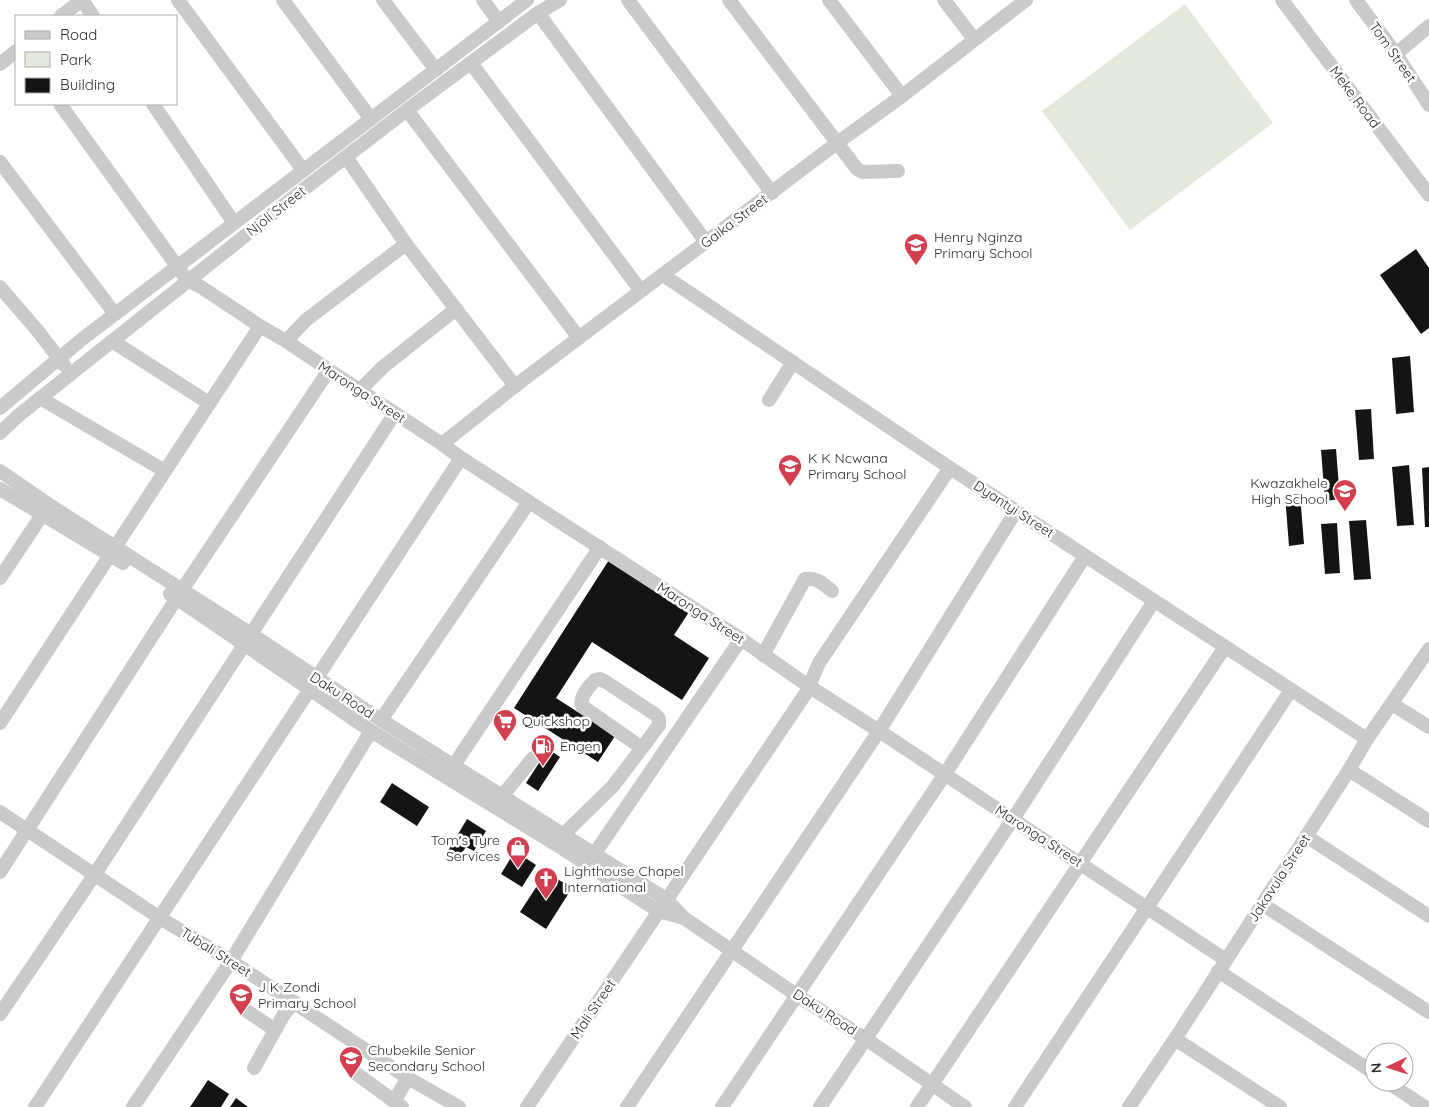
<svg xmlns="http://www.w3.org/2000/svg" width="1429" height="1107" viewBox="0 0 1429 1107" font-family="Quicksand,sans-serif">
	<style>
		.green { fill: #e3e9dc }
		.building { fill: #141414 }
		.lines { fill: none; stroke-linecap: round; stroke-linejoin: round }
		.minor { stroke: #cacaca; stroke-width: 14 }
		.labels { text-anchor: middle; stroke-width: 5; stroke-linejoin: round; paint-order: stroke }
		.street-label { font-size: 14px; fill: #2d2d2d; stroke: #fff }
		.poi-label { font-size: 14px; fill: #2d2d2d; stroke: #fff; text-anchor: start }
	</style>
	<rect width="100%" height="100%" fill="#fff"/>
	<polygon class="green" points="1185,4 1273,123 1130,230 1042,111"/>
	<g class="building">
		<polygon points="1416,249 1429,268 1429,328 1421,334 1380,275"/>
		<polygon points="1410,356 1414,412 1396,414 1392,358"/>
		<polygon points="1371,409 1374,459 1359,460 1355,410"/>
		<polygon points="1336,449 1340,499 1325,501 1321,450"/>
		<polygon points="1409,465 1414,525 1397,526 1392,467"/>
		<polygon points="1429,467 1429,527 1425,527 1422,468"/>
		<polygon points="1300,494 1304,544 1289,546 1285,495"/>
		<polygon points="1366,520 1371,579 1354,580 1349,521"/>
		<polygon points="1337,523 1340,573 1325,574 1321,524"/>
		<polygon points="609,560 689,612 674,635 709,658 682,700 592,642 556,698 615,736 598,762 514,708"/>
		<polygon points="548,749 560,757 538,791 526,783"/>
		<polygon points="392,783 429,807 417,826 380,802"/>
		<polygon points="467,819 486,831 474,851 466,847 459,857 448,851"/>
		<polygon points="515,851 536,865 522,887 501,874"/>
		<polygon points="546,872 572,888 546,929 520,912"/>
		<polygon points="208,1080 229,1094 221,1107 190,1107"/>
		<polygon points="236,1098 248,1107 230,1107"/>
	</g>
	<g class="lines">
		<g class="minor">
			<polyline points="82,0 93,16"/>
			<polyline points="178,0 303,170"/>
			<polyline points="283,0 371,119"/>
			<polyline points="383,0 436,70"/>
			<polyline points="483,0 499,22"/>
			<polyline points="628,0 772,193"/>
			<polyline points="729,0 857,169 863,172 898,171"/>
			<polyline points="829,0 902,96"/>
			<polyline points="944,0 974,39"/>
			<polyline points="1282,0 1429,195"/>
			<polyline points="1356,0 1396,54 1429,105"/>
			<polyline points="538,13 706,242"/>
			<polyline points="61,16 82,0"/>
			<polyline points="1396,54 1429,26"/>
			<polyline points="471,63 641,291"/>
			<polyline points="0,64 16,51"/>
			<polyline points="60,104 187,280 201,287 260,326 286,341 329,370 442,444 461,458 741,639 810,687 879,731 1226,960"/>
			<polyline points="153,104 234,223"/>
			<polyline points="407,110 579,338"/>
			<polyline points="346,157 406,244 515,386"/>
			<polyline points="0,162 115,314"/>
			<polyline points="663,275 950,468 1367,739"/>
			<polyline points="0,287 37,330 64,365"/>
			<polyline points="112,341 209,403"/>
			<polyline points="286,341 306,320 406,244"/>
			<polyline points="360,390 383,367 456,309"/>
			<polyline points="40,398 165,471"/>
			<polyline points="769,400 793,362"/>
			<polyline points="0,408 81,340 115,314 527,0"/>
			<polyline points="0,433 19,415 304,189 407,110 538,13 560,0"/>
			<polyline points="442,444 515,386 837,143 902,96 1026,0"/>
			<polyline points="0,471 51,506 251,634 381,720 666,899 684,918 798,996 866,1039 965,1107"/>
			<polyline points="0,489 123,563"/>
			<polyline points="0,578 42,515"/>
			<polyline points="170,594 371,731 557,845 658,911 684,918"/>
			<polyline points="251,634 395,413"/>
			<path d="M763,655L805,579C817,577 823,584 832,591"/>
			<polyline points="316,679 461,458"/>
			<polyline points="1392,704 1429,727"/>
			<polyline points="381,720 529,502"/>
			<polyline points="0,723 260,326"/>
			<polyline points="454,765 600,547"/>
			<polyline points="1349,770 1429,821"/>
			<polyline points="503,795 533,758"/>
			<polyline points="0,812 160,918 231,961 408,1078 459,1107"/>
			<polyline points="1306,836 1429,916"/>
			<path d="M559,842L564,834L613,786L642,748L659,725V719L656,715L606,682L600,679L595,680C589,687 579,696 582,706L642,748"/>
			<polyline points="595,853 741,639"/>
			<polyline points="0,872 182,590 329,370"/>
			<polyline points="1262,904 1429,1012"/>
			<polyline points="1218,971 1374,1073"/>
			<polyline points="244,1009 275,1030"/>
			<polyline points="0,1014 95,874 244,645"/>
			<polyline points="1175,1039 1280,1107"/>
			<polyline points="254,1068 284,1014 294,1002"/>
			<polyline points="354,1072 402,1107"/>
			<polyline points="1387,1082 1425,1107"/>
			<polyline points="394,1101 408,1078"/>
			<polyline points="35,1107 310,689"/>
			<polyline points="133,1107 231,961 371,731"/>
			<polyline points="527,1107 810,687 812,679 819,663 950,468"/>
			<polyline points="627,1107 879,731 1016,511"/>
			<polyline points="722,1107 945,774 1085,556"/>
			<polyline points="820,1107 1013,819 1154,601"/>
			<polyline points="917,1107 1225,647"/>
			<polyline points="1015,1107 1291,690"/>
			<polyline points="1129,1107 1175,1039 1349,770 1367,739 1429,649"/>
		</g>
	</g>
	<defs>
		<g id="school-pin" transform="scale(1.25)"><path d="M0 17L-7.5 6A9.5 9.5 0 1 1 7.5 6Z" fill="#d43f4f" stroke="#fff"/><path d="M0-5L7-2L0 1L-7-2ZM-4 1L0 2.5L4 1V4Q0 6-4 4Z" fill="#fff"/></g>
		<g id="supermarket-pin" transform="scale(1.25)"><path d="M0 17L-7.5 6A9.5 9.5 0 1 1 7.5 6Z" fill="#d43f4f" stroke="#fff"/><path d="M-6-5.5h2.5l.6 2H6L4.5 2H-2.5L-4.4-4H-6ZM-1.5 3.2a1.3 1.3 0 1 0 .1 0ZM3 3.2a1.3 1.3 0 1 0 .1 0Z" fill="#fff"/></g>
		<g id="fuel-pin" transform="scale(1.25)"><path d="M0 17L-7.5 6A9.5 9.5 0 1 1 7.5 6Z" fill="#d43f4f" stroke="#fff"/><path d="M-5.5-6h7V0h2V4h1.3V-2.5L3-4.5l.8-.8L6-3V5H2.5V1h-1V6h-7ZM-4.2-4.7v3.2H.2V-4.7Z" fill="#fff"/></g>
		<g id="shop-pin" transform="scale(1.25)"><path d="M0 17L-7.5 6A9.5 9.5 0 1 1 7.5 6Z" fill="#d43f4f" stroke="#fff"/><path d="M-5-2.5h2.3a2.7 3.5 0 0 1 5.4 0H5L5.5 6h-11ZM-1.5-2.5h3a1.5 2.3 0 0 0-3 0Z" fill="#fff"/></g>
		<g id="church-pin" transform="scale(1.25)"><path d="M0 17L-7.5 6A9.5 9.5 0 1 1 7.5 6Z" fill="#d43f4f" stroke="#fff"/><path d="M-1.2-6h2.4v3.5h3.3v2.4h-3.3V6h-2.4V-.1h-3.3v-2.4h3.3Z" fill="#fff"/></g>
	</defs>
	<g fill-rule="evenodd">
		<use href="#school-pin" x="916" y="245"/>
		<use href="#school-pin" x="790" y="466"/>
		<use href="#school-pin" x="1345" y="491"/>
		<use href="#supermarket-pin" x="505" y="721"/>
		<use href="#fuel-pin" x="543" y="746"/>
		<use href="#shop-pin" x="518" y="848"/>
		<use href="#church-pin" x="546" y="879"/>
		<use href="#school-pin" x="241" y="995"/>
		<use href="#school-pin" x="351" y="1058"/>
	</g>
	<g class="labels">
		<g class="street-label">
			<text transform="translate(1393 52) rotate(55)" y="5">Tom Street</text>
			<text transform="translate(1355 97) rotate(53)" y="5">Meke Road</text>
			<text transform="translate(276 211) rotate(-38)" y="5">Njoli Street</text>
			<text transform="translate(734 221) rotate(-37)" y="5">Gaika Street</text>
			<text transform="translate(362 392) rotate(33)" y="5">Maronga Street</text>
			<text transform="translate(1014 509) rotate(33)" y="5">Dyantyi Street</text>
			<text transform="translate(701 613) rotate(33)" y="5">Maronga Street</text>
			<text transform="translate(342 695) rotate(33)" y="5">Daku Road</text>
			<text transform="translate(1039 836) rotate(33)" y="5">Maronga Street</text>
			<text transform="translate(1279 878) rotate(-57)" y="5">Jakavula Street</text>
			<text transform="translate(216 952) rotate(32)" y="5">Tubali Street</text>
			<text transform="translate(593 1009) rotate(-56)" y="5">Mali Street</text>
			<text transform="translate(825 1012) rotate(33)" y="5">Daku Road</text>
		</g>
		<g class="poi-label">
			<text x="934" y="242">Henry Nginza<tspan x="934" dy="16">Primary School</tspan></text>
			<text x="808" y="463">K K Ncwana<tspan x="808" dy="16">Primary School</tspan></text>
			<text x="1328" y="488" text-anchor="end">Kwazakhele<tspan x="1328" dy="16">High School</tspan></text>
			<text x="522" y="726">Quickshop</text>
			<text x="560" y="751">Engen</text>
			<text x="500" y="845" text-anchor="end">Tom's Tyre<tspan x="500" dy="16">Services</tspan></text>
			<text x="564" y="876">Lighthouse Chapel<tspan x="564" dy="16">International</tspan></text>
			<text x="258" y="992">J K Zondi<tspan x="258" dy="16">Primary School</tspan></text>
			<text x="368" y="1055">Chubekile Senior<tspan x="368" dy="16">Secondary School</tspan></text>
		</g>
	</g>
	<rect x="15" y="15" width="162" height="90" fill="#ffffff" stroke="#ababab"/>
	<rect x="25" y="31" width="25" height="8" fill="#cacaca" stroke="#ababab"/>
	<text x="60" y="40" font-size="15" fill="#2d2d2d">Road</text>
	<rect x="25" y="52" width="25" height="15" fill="#e3e9dc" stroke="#ababab"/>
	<text x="60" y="65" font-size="15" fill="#2d2d2d">Park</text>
	<rect x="25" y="78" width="25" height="15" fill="#141414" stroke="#ababab"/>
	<text x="60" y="90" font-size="15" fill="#2d2d2d">Building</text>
	<g transform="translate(1389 1067) rotate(266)"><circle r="24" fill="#ffffff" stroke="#ababab"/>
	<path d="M0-4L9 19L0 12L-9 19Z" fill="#d43f4f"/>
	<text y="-8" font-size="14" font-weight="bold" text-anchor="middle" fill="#2d2d2d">N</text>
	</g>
</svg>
